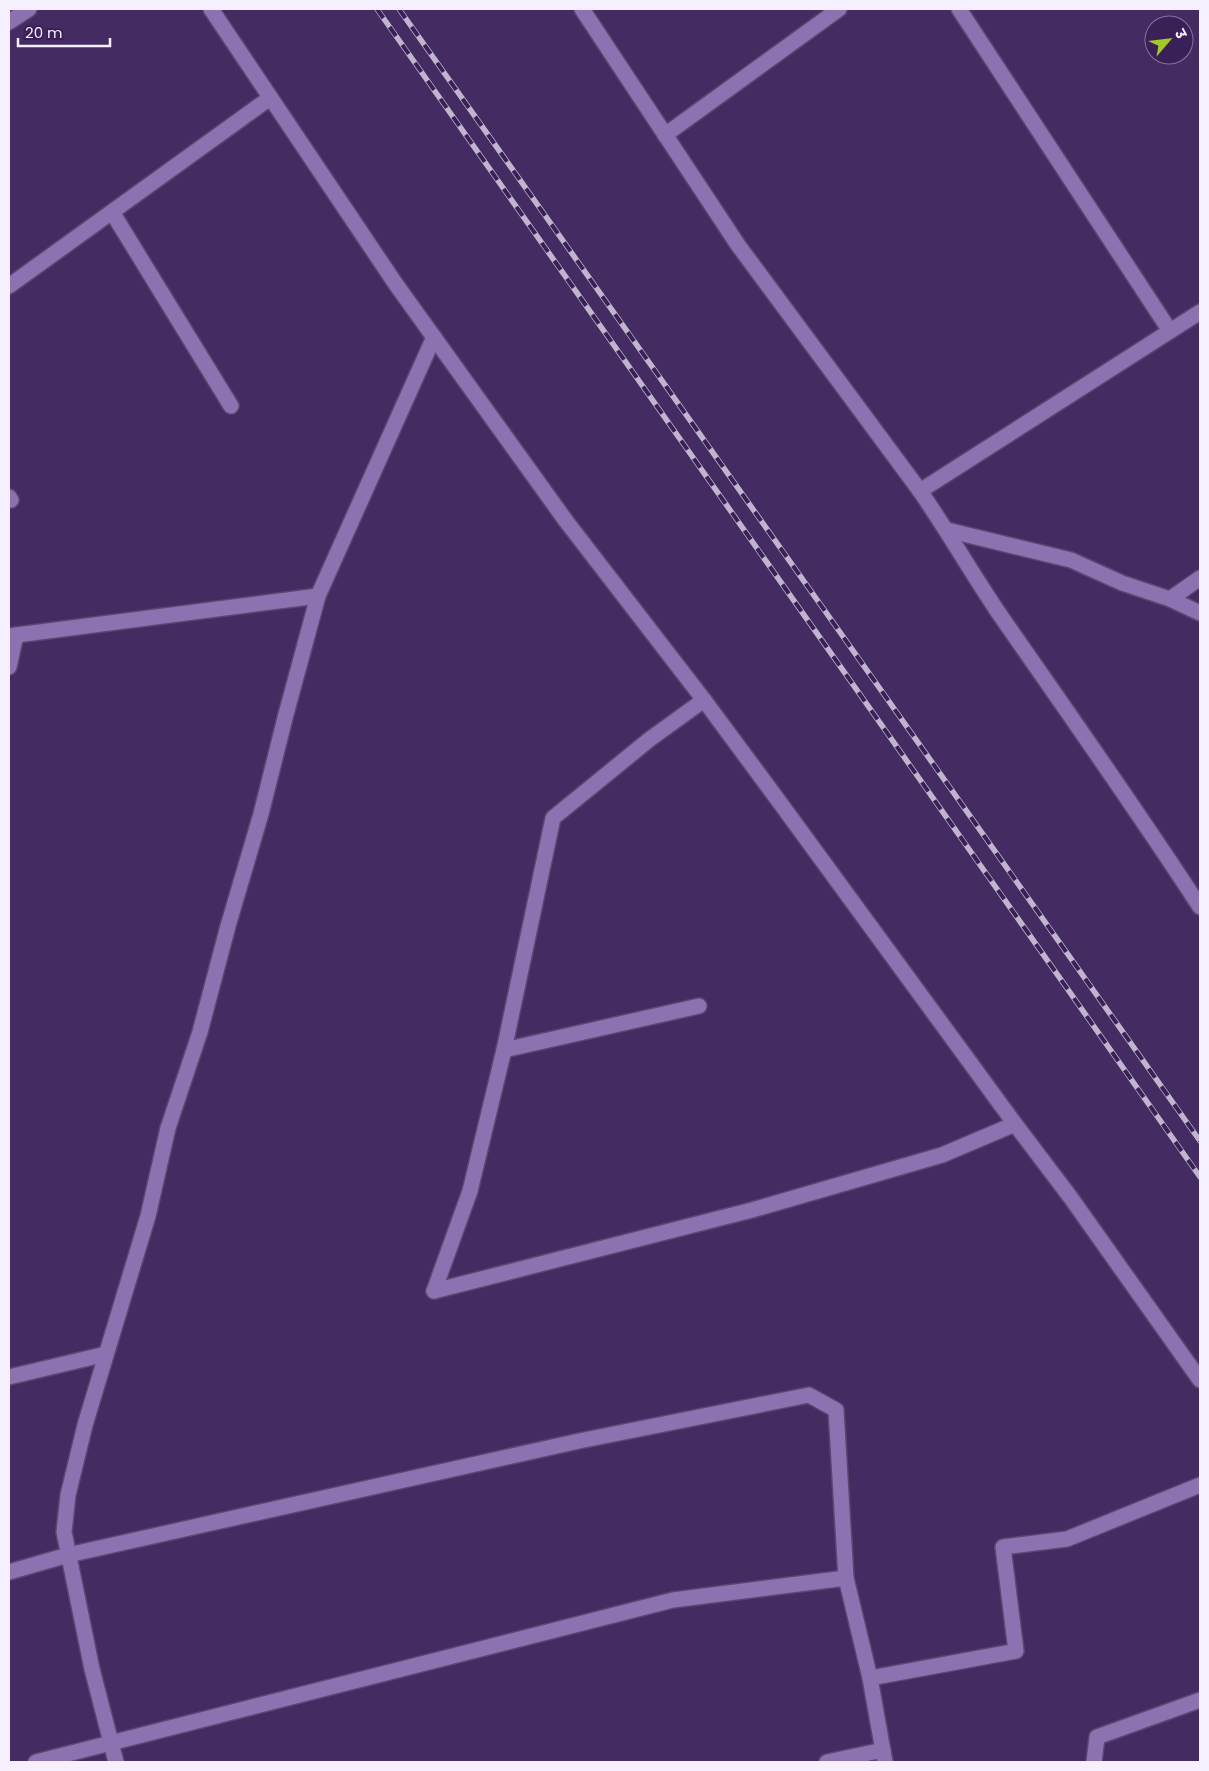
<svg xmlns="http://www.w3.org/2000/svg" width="1209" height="1771" viewBox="0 0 1209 1771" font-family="Poppins,'Noto Sans Devanagari',sans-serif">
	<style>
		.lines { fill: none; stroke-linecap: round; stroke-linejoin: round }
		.minor-casing { stroke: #5c4671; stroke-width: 18 }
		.minor { stroke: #8c72b0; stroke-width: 15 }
		.rail-casing { stroke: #c0b4cf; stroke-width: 5.5 }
		.rail { stroke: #3a2056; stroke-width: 4; stroke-dasharray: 11; stroke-linecap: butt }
	</style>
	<rect width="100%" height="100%" fill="#442b62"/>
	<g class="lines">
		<g class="minor-casing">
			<g id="minor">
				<polyline points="211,9 395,283 566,521 704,700 778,800 1015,1124 1071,1198 1200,1380"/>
				<path d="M582,9L738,245L920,491C947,530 971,572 998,612C1066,710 1135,807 1200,907"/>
				<polyline points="959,9 1170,331"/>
				<polyline points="9,22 29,9"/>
				<polyline points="665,135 839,9"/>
				<polyline points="112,212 231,406"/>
				<polyline points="9,286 270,98"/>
				<polyline points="920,491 1200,312"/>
				<polyline points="9,497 11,500"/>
				<polyline points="947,530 1071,560 1122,583 1170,599 1200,613"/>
				<polyline points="1170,599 1200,578"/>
				<polyline points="9,636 318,596"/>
				<polyline points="9,667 16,635"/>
				<polyline points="504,1050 699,1006"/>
				<polyline points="434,1291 470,1191 504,1050 553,818 650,739 704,700"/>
				<polyline points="434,1291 752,1210 942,1155 1015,1124"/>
				<polyline points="9,1377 106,1354"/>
				<polyline points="9,1572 68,1555 579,1441 809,1395 836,1410 846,1578 870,1678 885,1762"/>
				<polyline points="870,1678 1016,1651 1003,1547 1067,1539 1200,1485"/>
				<polyline points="36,1762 673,1600 846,1578"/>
				<polyline points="116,1762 92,1669 64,1532 68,1495 85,1425 148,1216 168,1128 200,1032 228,926 261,814 285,718 318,596 434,337"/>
				<polyline points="827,1762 883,1750"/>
				<polyline points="1094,1762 1097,1737 1200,1700"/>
			</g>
		</g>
		<use href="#minor" class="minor"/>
		<g class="rail-casing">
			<g id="rail">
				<polyline points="377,9 1200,1177"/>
				<polyline points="399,9 1200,1141"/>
			</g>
		</g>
		<use href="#rail" class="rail"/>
	</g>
	<rect width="1209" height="1771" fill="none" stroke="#f6f0fe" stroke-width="20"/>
	<g transform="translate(1169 40) rotate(62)"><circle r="24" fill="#3a2056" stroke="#857399"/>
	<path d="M0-4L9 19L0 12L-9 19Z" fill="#a2c928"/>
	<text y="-8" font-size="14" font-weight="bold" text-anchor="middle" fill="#f6f0fe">उ</text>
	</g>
	<path d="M18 38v8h92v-8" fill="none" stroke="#f6f0fe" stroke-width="2.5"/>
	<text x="25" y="38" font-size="15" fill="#f6f0fe" stroke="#3a2056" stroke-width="4" paint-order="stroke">20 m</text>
</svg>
